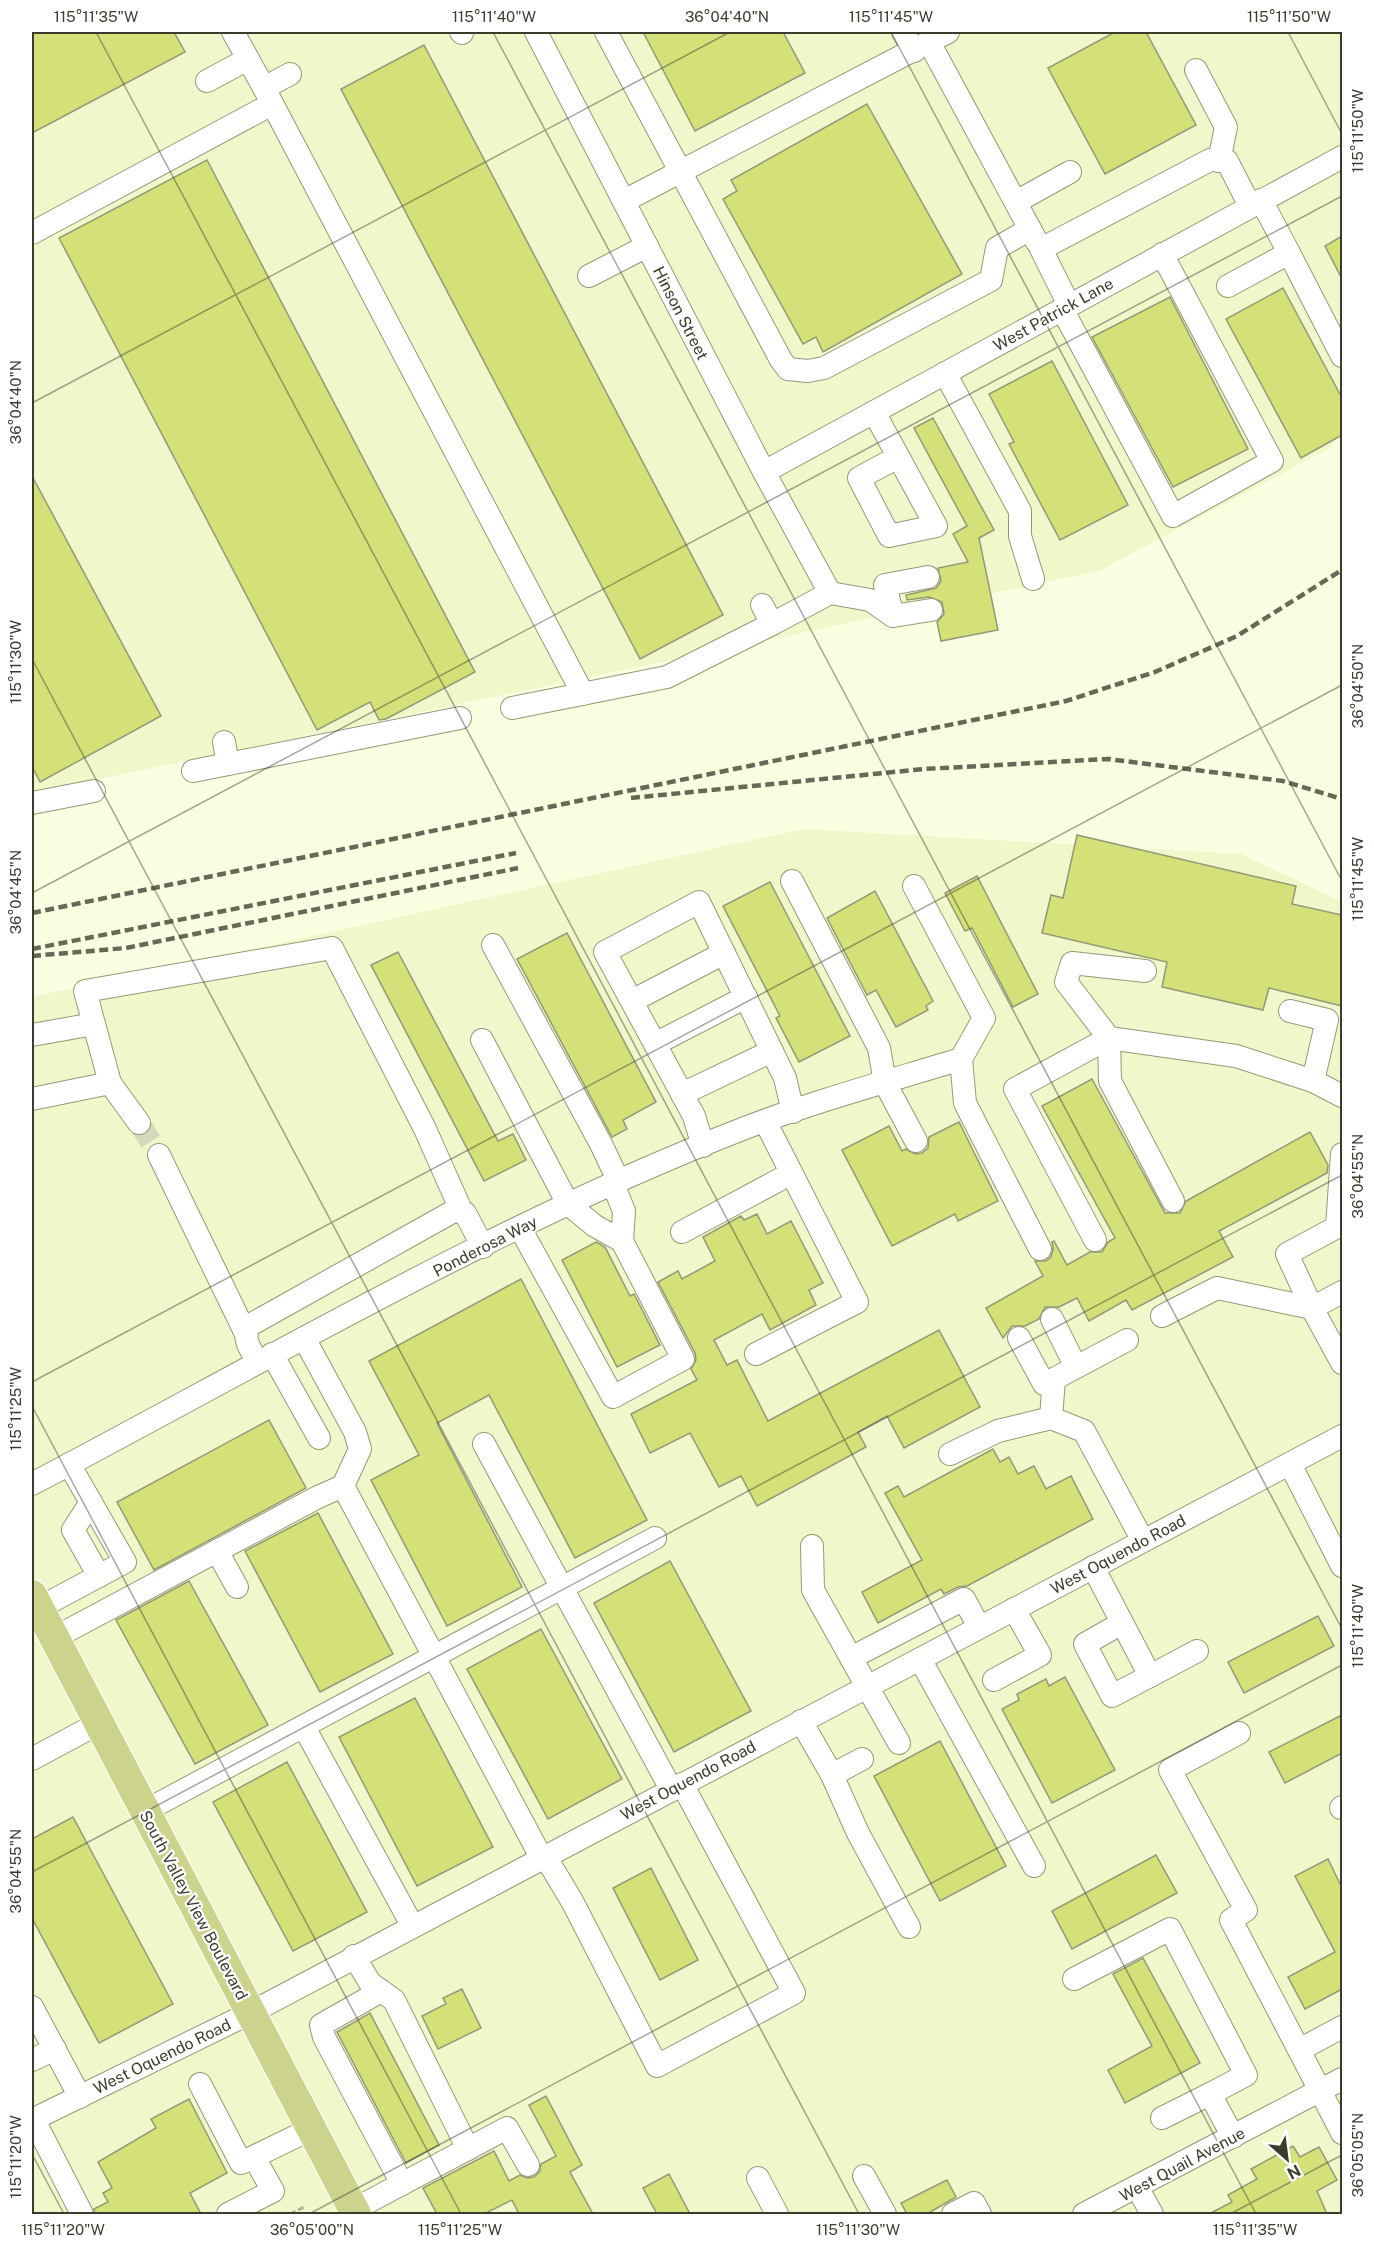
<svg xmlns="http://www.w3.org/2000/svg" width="1374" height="2246" viewBox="0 0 1374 2246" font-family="'Public Sans',sans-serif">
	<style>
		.built { fill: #f0f7cb }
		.building { fill: #d4e078; stroke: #939877; stroke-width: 1.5 }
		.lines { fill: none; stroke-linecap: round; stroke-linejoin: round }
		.minor-tunnel { stroke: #d4d8bd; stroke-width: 22; stroke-dasharray: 22 11; stroke-linecap: butt }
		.minor-casing { stroke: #949977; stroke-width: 24 }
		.major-casing { stroke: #fff; stroke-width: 32 }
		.path { stroke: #adb199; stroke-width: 3; stroke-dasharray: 6 3; stroke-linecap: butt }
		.minor { stroke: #fff; stroke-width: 22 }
		.major { stroke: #cbd38c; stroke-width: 30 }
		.rail { stroke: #666957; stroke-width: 4.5; stroke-dasharray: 9 4.5; stroke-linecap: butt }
		.ticks { fill: none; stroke: #3a3c2e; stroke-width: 1.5; stroke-opacity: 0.45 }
		.labels { text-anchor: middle; stroke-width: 4.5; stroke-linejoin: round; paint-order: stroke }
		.street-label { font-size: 16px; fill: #3a3c2e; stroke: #fff }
		.neatline { fill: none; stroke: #3a3c2e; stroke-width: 2 }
		.ticks-label { font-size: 15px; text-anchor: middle; fill: #3a3c2e }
	</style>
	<rect width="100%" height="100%" fill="#faffe1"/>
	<g class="built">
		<polygon points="32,32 1342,32 1342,431 1330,448 1099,571 32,793"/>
		<polygon points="803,829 1241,854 1342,902 1342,2214 32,2214 32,997"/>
	</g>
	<g class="building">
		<polygon points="32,32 174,32 185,52 32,133"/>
		<polygon points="643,32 783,32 805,73 695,131"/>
		<polygon points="1115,32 1146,32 1196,125 1105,174 1048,68"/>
		<polygon points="424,45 723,615 640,659 341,89"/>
		<polygon points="867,104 962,274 823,352 816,337 803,344 723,199 737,191 731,180"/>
		<polygon points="207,160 475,672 386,719 379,720 370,702 317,730 59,238"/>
		<polygon points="1342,236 1342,279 1325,246"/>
		<polygon points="1283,288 1342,398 1342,435 1301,458 1226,319"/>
		<polygon points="1170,297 1248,449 1173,487 1092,337"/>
		<polygon points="1052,361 1128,505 1060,540 1009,444 1014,442 989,394"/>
		<polygon points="933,418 994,530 979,538 998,630 941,641 937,622 944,614 942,602 929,597 907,600 906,595 936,588 941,581 938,568 968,562 953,534 967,526 914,428"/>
		<polygon points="32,476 161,716 40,782 32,766"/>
		<polygon points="1077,835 1296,886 1292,904 1342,915 1342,1006 1269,988 1263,1010 1162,987 1167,962 1042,933 1051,895 1063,898"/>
		<polygon points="977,876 1038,994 1013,1007 972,928 965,931 945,893"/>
		<polygon points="770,882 850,1036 799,1062 776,1018 780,1016 723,906"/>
		<polygon points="875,891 933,1001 926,1006 928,1010 896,1027 876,990 867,995 827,918"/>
		<polygon points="567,933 656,1102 623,1120 627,1129 612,1137 517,959"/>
		<polygon points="398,952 498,1141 513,1134 526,1160 484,1181 371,965"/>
		<polygon points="1092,1079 1165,1213 1180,1213 1186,1201 1310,1132 1328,1165 1327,1173 1219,1231 1233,1257 1132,1310 1126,1300 1089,1321 1077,1298 1059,1307 1045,1307 1039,1319 1025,1326 1012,1326 1003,1338 986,1308 1043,1276 1035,1261 1046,1261 1051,1257 1053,1249 1052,1242 1054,1241 1067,1265 1090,1252 1102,1252 1108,1242 1115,1238 1042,1106"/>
		<polygon points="959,1122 998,1201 958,1221 955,1214 892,1246 842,1150 889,1126 902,1151 906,1149 915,1154 922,1153 928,1148 929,1137"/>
		<polygon points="757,1214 767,1234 791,1221 823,1283 809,1290 816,1305 770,1330 762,1314 714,1340 727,1365 737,1360 768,1421 939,1330 980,1407 904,1448 887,1416 858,1432 866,1447 757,1506 741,1476 719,1487 690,1433 650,1453 631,1414 697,1380 691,1369 696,1360 695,1353 658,1282 678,1271 682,1279 715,1261 703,1237 741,1216 744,1220"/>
		<polygon points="596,1242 605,1247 630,1296 634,1294 660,1345 617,1367 562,1260"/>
		<polygon points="521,1279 647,1520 575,1558 489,1395 437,1423 522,1587 447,1626 371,1480 419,1455 369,1361"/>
		<polygon points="269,1420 306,1488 154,1570 117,1502"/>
		<polygon points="993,1449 1000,1462 1009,1457 1018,1474 1034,1466 1046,1489 1071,1476 1093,1519 967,1586 958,1587 944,1594 941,1589 878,1623 862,1592 922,1560 885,1493 898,1486 904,1497"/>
		<polygon points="318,1513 393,1654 320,1692 245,1551"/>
		<polygon points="670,1561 751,1711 674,1752 594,1603"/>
		<polygon points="189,1581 268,1725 195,1764 116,1620"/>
		<polygon points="1318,1616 1334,1646 1244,1693 1228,1662"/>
		<polygon points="541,1629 622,1779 548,1819 467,1669"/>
		<polygon points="1065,1677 1115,1770 1052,1803 1002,1709 1019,1700 1017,1694 1046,1679 1049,1686"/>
		<polygon points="415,1698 493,1847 417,1886 339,1737"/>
		<polygon points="1342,1715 1342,1753 1285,1783 1269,1752"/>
		<polygon points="940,1741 1006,1866 940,1901 874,1776"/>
		<polygon points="287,1762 367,1912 293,1951 213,1802"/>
		<polygon points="73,1817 173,2004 99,2043 32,1918 32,1839"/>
		<polygon points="1156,1855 1177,1893 1072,1949 1052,1911"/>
		<polygon points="1328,1859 1342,1888 1342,1989 1305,2009 1288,1977 1335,1952 1295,1876"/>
		<polygon points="651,1868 698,1960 660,1980 613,1888"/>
		<polygon points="1143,1958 1200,2063 1125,2103 1108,2070 1152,2046 1113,1974"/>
		<polygon points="462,1989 481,2028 438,2049 422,2016 446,2004 443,1998"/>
		<polygon points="370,2013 439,2145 406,2163 337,2032"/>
		<polygon points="546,2096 582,2165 570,2172 593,2214 519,2214 512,2200 484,2214 437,2214 423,2188 494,2151 509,2181 520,2175 527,2178 534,2177 540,2171 541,2164 556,2156 529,2105"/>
		<polygon points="189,2099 227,2173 190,2193 201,2214 95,2214 94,2209 108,2202 103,2193 112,2188 98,2162 156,2128 151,2119"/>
		<polygon points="1293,2146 1300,2157 1319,2147 1337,2180 1317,2191 1327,2214 1209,2214 1232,2202 1228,2195 1257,2179 1251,2169"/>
		<polygon points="669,2174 690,2214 657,2214 643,2188"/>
		<polygon points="947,2180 956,2197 927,2214 907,2214 901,2203"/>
	</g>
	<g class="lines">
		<polyline class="minor-tunnel" points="139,1123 159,1155"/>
		<g class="minor-casing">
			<g id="minor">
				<polyline points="233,32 264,88 290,74"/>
				<polyline points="461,32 462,33"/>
				<polyline points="536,32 764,472 830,593"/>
				<polyline points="606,32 781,360 788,369 808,371 824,368 991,280 997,248 1030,229"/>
				<polyline points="903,32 914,51"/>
				<polyline points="929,42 1037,242"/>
				<polyline points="1196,70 1226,127 1219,161"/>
				<polyline points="207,81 248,59"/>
				<polyline points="264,88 583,694"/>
				<polyline points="624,201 948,32"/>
				<polyline points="1016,202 1070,172"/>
				<polyline points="32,233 272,104"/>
				<polyline points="1289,253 1342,356"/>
				<polyline points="589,276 647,246"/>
				<polyline points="1228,286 1289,253 1261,200"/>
				<polyline points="1069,305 1041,249 1210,160 1227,161 1250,206"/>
				<polyline points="1062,309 1173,516 1272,461 1162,254"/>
				<polyline points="945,373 1020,511 1020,536 1033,579"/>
				<polyline points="874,412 936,526 889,536 859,478 898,457"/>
				<polyline points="764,472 1342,157"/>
				<polyline points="762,605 772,624 830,593 870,600 893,616 931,610"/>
				<polyline points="893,616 885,585 928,577"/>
				<polyline points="512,708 667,677 772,624"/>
				<polyline points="224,742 228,764"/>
				<polyline points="193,771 460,718"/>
				<polyline points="32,803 94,791"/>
				<polyline points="792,881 879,1048 885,1083 916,1141"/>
				<polyline points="914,886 984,1018 961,1059 965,1103 1040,1249"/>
				<polyline points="493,945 601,1144 619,1182"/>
				<polyline points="1145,971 1072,963 1066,982 1109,1038 1110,1081 1173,1201"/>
				<polyline points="632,1001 724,953"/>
				<polyline points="1290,1011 1327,1020 1313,1081"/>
				<polyline points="32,1035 94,1024"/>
				<polyline points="1109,1038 1236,1056 1313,1081 1342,1096"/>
				<polyline points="482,1040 568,1204 595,1226 622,1241"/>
				<polyline points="655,1044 746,997"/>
				<polyline points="682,1094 772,1051"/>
				<polyline points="32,1099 110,1083"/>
				<polyline points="139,1123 110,1083 85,991 332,948 425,1129 461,1210"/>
				<polyline points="703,1146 694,1116 605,952 699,902 785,1078 793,1112"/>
				<polyline points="159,1155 245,1332"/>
				<polyline points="520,1228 613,1397 683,1359 622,1241 624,1211 613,1184"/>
				<polyline points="682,1232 790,1174"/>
				<polyline points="1095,1240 1015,1089 1109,1038"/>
				<polyline points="1342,1292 1312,1308 1342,1363"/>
				<polyline points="1312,1308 1287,1254 1337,1227 1342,1154"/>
				<polyline points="1162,1316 1217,1288 1312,1308"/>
				<polyline points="1052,1319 1076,1367"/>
				<polyline points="304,1338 355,1432 360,1449 343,1486 541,1857"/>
				<polyline points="1019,1338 1044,1384 1054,1379"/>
				<polyline points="272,1354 319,1438"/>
				<polyline points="756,1354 857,1302 765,1121"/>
				<path d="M258,1362C251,1350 241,1339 250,1325L454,1211L465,1213L483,1247"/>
				<polyline points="1051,1418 1054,1379 1127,1340"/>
				<polyline points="484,1444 671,1789"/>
				<polyline points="950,1454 998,1431 1051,1418 1084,1431 1143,1541"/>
				<polyline points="1290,1464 1342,1566"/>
				<path d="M32,1484C266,1361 497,1224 745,1128C815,1101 889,1081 961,1059"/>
				<polyline points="91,1502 73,1530 99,1576"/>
				<polyline points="812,1546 813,1590 851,1658"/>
				<polyline points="217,1551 237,1587"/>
				<path d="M1093,1567C1112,1604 1131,1640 1150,1676L1112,1696L1085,1644L1122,1623"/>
				<polyline points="39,1608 125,1562 69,1464"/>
				<polyline points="54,1638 318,1497 343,1486"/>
				<polyline points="920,1659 1034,1866"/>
				<polyline points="1150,1676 1197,1651"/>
				<polyline points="994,1680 1040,1655 1014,1609"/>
				<polyline points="801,1721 832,1775 862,1759"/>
				<polyline points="304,1727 412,1925"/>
				<polyline points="1239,1733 1170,1770 1246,1910 1231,1920 1299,2050"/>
				<polyline points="899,1743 851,1658 964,1599 979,1627"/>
				<polyline points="32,1759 99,1723"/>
				<polyline points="832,1775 858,1833 909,1927"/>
				<polyline points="1341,1808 1342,1807"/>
				<polyline points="145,1811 655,1538"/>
				<polyline points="545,1856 572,1901 657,2066 794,1993 682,1784"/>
				<polyline points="354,1956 370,1983 394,2000 468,2149"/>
				<polyline points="1074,1979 1170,1929 1246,2075 1210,2094"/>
				<polyline points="381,1991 321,2025 324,2037 402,2184"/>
				<polyline points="32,2007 80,2097"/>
				<polyline points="1342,2027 1299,2050 1342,2133"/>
				<polyline points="32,2060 55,2049"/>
				<polyline points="200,2084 241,2163 311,2129"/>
				<polyline points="1162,2118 1210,2094 1233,2137"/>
				<polyline points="32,2120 250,2013 1342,1436"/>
				<polyline points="34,2120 82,2214"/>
				<polyline points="864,2176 885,2214"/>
				<polyline points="758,2178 777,2214"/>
				<polyline points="1137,2187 1152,2214"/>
				<polyline points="353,2210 507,2128 528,2165"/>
				<polyline points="228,2214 273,2191 254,2157"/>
				<polyline points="953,2214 974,2203 980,2214"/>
				<polyline points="1084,2214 1342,2079"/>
			</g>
		</g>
		<g class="major-casing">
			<polyline id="major" points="32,1595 356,2214"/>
		</g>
		<polyline class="path" points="290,2214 306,2206"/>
		<use href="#minor" class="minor"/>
		<use href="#major" class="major"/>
		<g class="rail">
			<polyline points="631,798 924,769 1108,759 1283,781 1342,799"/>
			<polyline points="32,913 1066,701 1155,672 1237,636 1342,570"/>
			<polyline points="32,949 516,853"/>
			<polyline points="32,956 126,948 518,868"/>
		</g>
	</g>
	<path class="ticks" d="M96,32L1256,2214M493,32L1342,1629M891,32L1342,881M1288,32L1342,134M32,403L730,32M32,659L859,2214M32,893L1342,196M32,1382L1342,685M32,1406L461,2214M32,1872L1342,1175M32,2154L64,2214M309,2214L1342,1665M1230,2214L1342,2155"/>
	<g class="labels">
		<g class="street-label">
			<text transform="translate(681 313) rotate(63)" y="6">Hinson Street</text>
			<text transform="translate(1053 314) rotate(-29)" y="6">West Patrick Lane</text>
			<text transform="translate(485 1246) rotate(-27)" y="6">Ponderosa Way</text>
			<text transform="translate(1118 1554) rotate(-28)" y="6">West Oquendo Road</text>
			<text transform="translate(688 1780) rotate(-28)" y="6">West Oquendo Road</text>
			<text transform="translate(194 1905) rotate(62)" y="6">South Valley View Boulevard</text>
			<text transform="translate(162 2056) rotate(-26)" y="6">West Oquendo Road</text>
			<text transform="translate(1182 2164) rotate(-28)" y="6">West Quail Avenue</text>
		</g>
	</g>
	<rect width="1374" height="2246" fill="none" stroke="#ffffff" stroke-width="66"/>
	<g transform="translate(1287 2159) rotate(152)" stroke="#ffffff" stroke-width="4.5" paint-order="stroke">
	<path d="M0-4.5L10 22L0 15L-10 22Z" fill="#3a3c2e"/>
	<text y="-9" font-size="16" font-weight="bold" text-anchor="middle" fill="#3a3c2e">N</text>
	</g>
	<rect x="33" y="33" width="1308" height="2180" class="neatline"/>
	<g class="ticks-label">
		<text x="96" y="22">115°11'35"W</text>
		<text x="494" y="22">115°11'40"W</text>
		<text x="727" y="22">36°04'40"N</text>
		<text x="891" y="22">115°11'45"W</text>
		<text x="1289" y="22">115°11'50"W</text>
		<text transform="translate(1358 131) rotate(-90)" y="5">115°11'50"W</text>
		<text transform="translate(16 402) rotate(-90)" y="5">36°04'40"N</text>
		<text transform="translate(16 662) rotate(-90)" y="5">115°11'30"W</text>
		<text transform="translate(1358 686) rotate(-90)" y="5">36°04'50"N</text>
		<text transform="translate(1358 879) rotate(-90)" y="5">115°11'45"W</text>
		<text transform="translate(16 892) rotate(-90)" y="5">36°04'45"N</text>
		<text transform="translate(1358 1176) rotate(-90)" y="5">36°04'55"N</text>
		<text transform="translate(16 1409) rotate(-90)" y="5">115°11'25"W</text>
		<text transform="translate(1358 1626) rotate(-90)" y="5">115°11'40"W</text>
		<text transform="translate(16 1871) rotate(-90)" y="5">36°04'55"N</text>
		<text transform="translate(1358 2155) rotate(-90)" y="5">36°05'05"N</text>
		<text transform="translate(16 2157) rotate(-90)" y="5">115°11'20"W</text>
		<text x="63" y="2235">115°11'20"W</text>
		<text x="312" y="2235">36°05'00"N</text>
		<text x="460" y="2235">115°11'25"W</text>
		<text x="858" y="2235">115°11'30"W</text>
		<text x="1255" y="2235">115°11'35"W</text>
	</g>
</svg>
